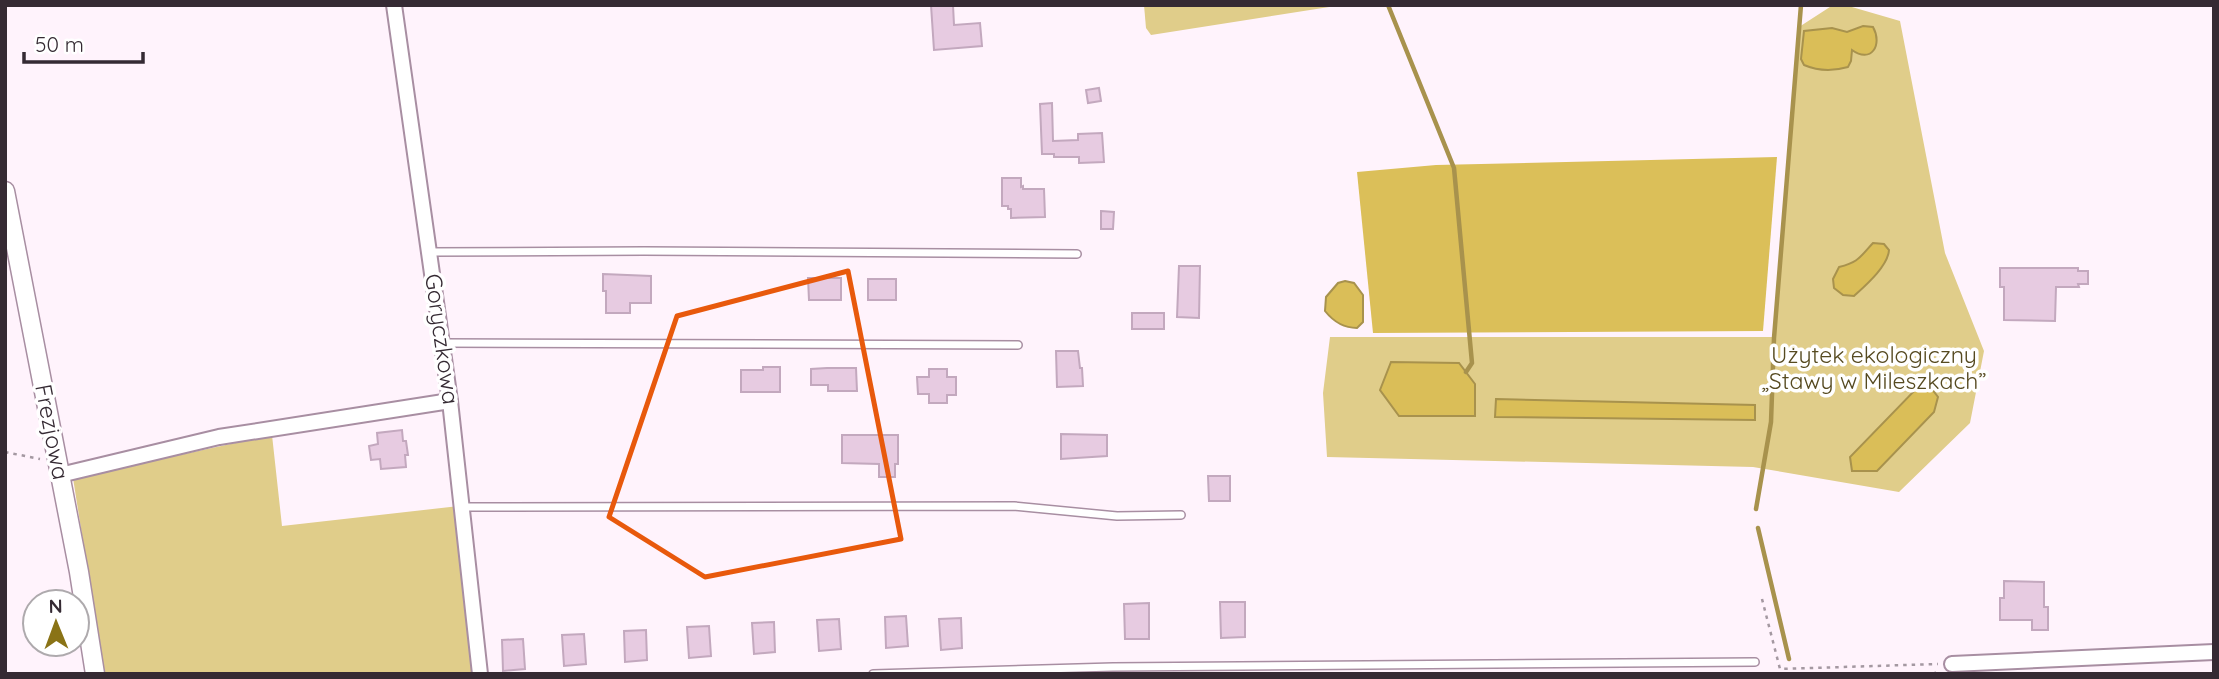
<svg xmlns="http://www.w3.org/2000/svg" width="2219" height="679" viewBox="0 0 2219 679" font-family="Quicksand,sans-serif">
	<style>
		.green { fill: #e0cd8a }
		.forest { fill: #dbbf59 }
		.water { fill: #dabe58; stroke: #a8924d; stroke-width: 2 }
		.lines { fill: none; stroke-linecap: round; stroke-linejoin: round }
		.stream { stroke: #a8924d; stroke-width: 4.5 }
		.building { fill: #e7cbe1; stroke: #c3a8be; stroke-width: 2 }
		.service-casing { stroke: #a88ea2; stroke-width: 10 }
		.minor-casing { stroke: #a88ea2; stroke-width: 18 }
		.tertiary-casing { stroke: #a88ea2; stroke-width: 21 }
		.path { stroke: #a498a1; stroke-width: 2.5; stroke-dasharray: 3.5 5; stroke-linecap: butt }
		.service { stroke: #fff; stroke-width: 7 }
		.minor { stroke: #fff; stroke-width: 14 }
		.tertiary { stroke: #fff; stroke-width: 18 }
		.marked { fill: none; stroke: #e8590c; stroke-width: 5; stroke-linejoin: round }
		.labels { text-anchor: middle; stroke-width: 7; stroke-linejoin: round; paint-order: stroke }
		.street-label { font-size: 23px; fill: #352a33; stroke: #fff }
		.park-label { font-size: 23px; fill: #564a20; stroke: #fff }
	</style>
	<rect width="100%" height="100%" fill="#fff3fc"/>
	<g class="green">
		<polygon points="1144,5 1342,5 1151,35 1146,28"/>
		<polygon points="1833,5 1845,5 1900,21 1945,253 1984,351 1970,423 1899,492 1753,467 1327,457 1323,393 1330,337 1774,337 1799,27"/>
		<polygon points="272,435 282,526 459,506 474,674 104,674 73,478"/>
	</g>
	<polygon class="forest" points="1777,157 1763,331 1373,333 1357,172 1436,165"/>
	<g class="water">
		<path d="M1863,26L1873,27C1883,45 1871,64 1852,50L1851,61L1848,67C1834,71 1818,71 1804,65L1801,59L1804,31L1832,28L1847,32Z"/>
		<path d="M1873,243L1884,244L1889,250C1888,266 1866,285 1854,296L1843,295L1834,288L1833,279L1839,267C1859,262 1860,257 1873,243Z"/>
		<path d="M1345,281L1354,283L1363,295V322L1357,328C1344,328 1333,321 1325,311L1326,297L1338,283Z"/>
		<polygon points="1391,362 1459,363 1475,384 1475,416 1399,416 1380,390"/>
		<polygon points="1928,384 1938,397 1934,412 1877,471 1852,471 1850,457 1916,389"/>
		<polygon points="1496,399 1755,405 1755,420 1495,417"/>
	</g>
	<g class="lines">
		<g class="stream">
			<polyline points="1388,5 1454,168 1472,363 1466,372"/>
			<polyline points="1756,509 1771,422 1774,338 1801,5"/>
			<polyline points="1758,528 1789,659"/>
		</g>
	</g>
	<g class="building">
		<polygon points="931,5 953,5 954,25 980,23 982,46 934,50"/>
		<polygon points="1099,88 1101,101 1088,103 1086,90"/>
		<polygon points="1052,103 1053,141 1078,140 1078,134 1102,133 1104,162 1079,163 1079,157 1054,157 1054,154 1042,154 1040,104"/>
		<polygon points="1002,178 1021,178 1021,187 1023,186 1023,189 1044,189 1045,217 1011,218 1011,209 1008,209 1008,206 1002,206"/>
		<polygon points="1101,211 1114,212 1113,229 1101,229"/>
		<polygon points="1179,266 1200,266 1199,318 1177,317"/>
		<polygon points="2000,268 2078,268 2078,271 2088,271 2088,284 2078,284 2079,287 2056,287 2055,321 2004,320 2004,287 2000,287"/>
		<polygon points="603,274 651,276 651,303 630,303 630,313 606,313 606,291 603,291"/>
		<polygon points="808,278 841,278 841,300 809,300"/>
		<rect x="868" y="279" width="28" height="21"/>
		<rect x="1132" y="313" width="32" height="16"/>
		<polygon points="1056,351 1078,351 1080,368 1082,368 1083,386 1057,387"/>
		<polygon points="763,367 780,367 780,392 741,392 741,370 763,370"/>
		<polygon points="827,368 856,368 857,391 828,391 828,385 811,385 811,369"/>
		<polygon points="929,369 947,369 947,377 956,377 956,395 947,395 947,403 929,403 929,394 918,394 917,377 929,377"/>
		<polygon points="402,430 403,441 406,441 408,455 405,455 406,467 381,469 380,459 371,460 369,446 378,444 377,433"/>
		<polygon points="1061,434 1107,435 1107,456 1061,459"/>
		<polygon points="842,435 898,435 898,464 895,464 895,477 879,477 879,464 842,463"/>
		<polygon points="1208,476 1230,476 1230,501 1209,501"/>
		<polygon points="2004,581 2044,582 2044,607 2048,607 2048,630 2032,630 2032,620 2000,620 2000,598 2004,598"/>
		<polygon points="1220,602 1245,602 1245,637 1221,638"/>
		<polygon points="1149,603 1149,639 1125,639 1124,604"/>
		<polygon points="906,616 908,646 886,648 885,617"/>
		<polygon points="961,618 962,648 941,650 939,619"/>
		<polygon points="839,619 841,649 819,651 817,620"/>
		<polygon points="774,622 775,652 754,654 752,623"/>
		<polygon points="709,626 711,656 689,658 687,627"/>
		<polygon points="646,630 647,660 625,662 624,631"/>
		<polygon points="584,634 586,664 564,666 562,635"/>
		<polygon points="523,639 525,669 503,671 502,640"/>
	</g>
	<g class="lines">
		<g class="service-casing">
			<g id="service">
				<polyline points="430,252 644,251 1077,254"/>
				<polyline points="443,343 1018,345"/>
				<polyline points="463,507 1014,506 1117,516 1181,515"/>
				<polyline points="873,674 1113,667 1755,662"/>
			</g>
		</g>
		<g class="minor-casing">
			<g id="minor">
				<polyline points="394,5 450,401 480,674"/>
				<polyline points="60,475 219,437 450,401"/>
				<polyline points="1952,664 2214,652"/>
			</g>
		</g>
		<g class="tertiary-casing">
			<polyline id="tertiary" points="5,191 79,572 95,674"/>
		</g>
		<g class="path">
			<polyline points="5,452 40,459"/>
			<polyline points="1762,599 1780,669 1938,664"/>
			<polyline points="1933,674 1940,670"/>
		</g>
		<use href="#service" class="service"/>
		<use href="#minor" class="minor"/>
		<use href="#tertiary" class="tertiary"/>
	</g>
	<path class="marked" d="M848,271L901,539L705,577L609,517L677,316Z"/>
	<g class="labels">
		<g class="street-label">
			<text transform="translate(442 339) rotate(82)" y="8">Goryczkowa</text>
			<text transform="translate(52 432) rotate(79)" y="8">Frezjowa</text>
		</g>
		<g class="park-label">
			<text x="1874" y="363">Użytek ekologiczny<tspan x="1874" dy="26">„Stawy w Mileszkach”</tspan></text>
		</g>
	</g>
	<rect width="2219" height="679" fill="none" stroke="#352a33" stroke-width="14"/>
	<g transform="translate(56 623) rotate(359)"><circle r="33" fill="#ffffff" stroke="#aeaaad" stroke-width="2"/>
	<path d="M0-5L12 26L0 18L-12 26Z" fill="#8a7316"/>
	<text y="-10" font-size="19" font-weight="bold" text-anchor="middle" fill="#352a33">N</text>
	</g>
	<path d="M24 52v10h119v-10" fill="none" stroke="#352a33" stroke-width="3.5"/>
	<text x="35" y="52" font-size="21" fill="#352a33" stroke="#ffffff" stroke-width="5" paint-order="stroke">50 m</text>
</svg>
